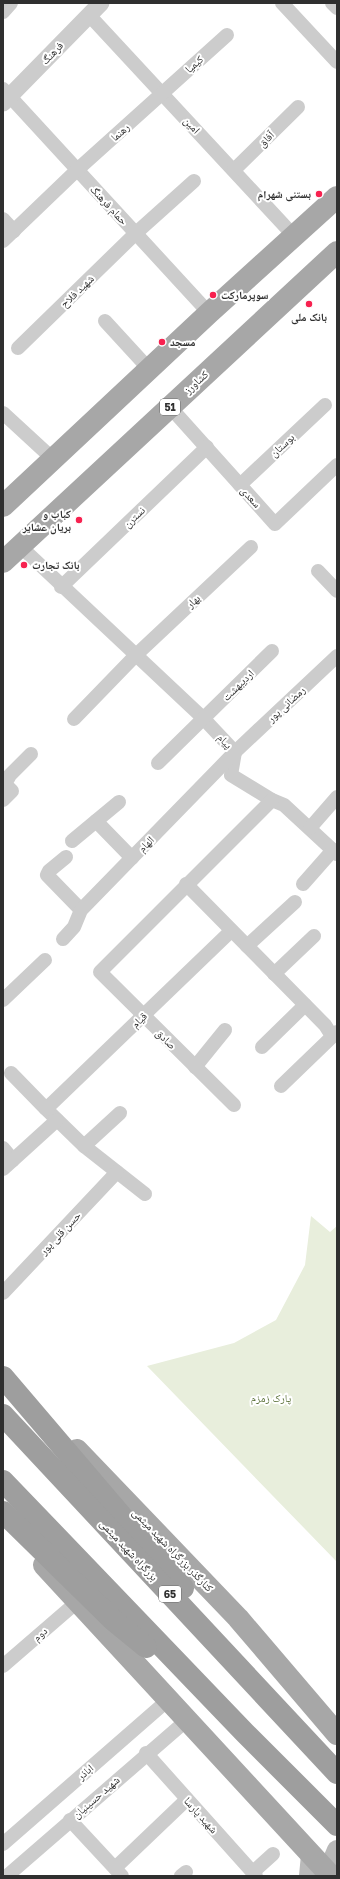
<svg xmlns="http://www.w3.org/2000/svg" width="340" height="1879" viewBox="0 0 340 1879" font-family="'Golos Text','Noto Naskh Arabic',sans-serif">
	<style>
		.green { fill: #e8eedc }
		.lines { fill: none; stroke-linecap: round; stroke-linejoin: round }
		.minor { stroke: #ccc; stroke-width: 14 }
		.tertiary { stroke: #ccc; stroke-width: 17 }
		.secondary { stroke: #b9b9b9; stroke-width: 20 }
		.primary { stroke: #a7a7a7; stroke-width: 22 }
		.trunk { stroke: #9e9e9e; stroke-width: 22 }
		.poi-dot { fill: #f7214f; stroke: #fff; stroke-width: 1.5 }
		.labels { text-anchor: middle; stroke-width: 4; stroke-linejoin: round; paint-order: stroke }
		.shield { fill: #fff; stroke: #6d6d6d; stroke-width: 1 }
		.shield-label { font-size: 10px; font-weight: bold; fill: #2f2f2f }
		.street-label { font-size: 11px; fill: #2f2f2f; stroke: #fff }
		.poi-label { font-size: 11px; font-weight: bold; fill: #2f2f2f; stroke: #fff; text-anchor: start }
		.park-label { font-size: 11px; fill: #5a7038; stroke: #fff }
	</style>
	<rect width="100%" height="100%" fill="#fff"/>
	<polygon class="green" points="311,1216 330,1232 337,1226 337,1562 147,1366 234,1343 276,1320 305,1265"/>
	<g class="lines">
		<g class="minor">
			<polyline points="282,3 337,62"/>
			<polyline points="332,3 337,8"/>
			<polyline points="3,12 11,3"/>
			<polyline points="89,15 294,236"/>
			<polyline points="3,89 209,313"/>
			<polyline points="234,170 298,107"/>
			<polyline points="3,219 14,231"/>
			<polyline points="3,241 77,170 227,35"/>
			<polyline points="105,321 149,369"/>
			<polyline points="18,348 136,233 194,181"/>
			<polyline points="170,407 275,524 337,465"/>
			<polyline points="3,413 53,459"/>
			<polyline points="240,485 325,405"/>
			<polyline points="20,546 203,718 235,752"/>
			<polyline points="318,571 337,591"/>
			<polyline points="61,587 207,447"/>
			<polyline points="74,719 136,655 251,547"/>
			<polyline points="235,752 231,775 272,800 284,805 337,854"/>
			<polyline points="158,763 272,651"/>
			<polyline points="3,800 12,791 5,784 10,775 31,754"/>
			<polyline points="96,821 132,858"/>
			<polyline points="310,828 337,797"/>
			<polyline points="72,841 119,802"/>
			<polyline points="66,857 49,871 47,875 81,910"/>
			<polyline points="186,884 325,1025 332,1036"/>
			<polyline points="303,884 333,850"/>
			<polyline points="63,939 74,927 81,910 235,752 337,656"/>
			<polyline points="247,946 295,902"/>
			<polyline points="274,974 314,936"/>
			<polyline points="3,1000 45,960"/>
			<polyline points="262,1047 305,1005"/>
			<polyline points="195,1067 225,1030"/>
			<polyline points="11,1073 46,1109 84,1146 145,1194"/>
			<polyline points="281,1086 337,1032"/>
			<polyline points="234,1105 100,972 272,800"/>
			<polyline points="46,1109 231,931"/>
			<polyline points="84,1146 120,1113"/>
			<polyline points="3,1148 13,1160"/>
			<polyline points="3,1169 57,1120"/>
			<polyline points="3,1293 117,1172"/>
			<polyline points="3,1666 77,1602"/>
			<polyline points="146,1753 256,1876"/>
			<polyline points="70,1820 122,1876"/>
			<polyline points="3,1844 168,1700"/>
			<polyline points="115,1868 182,1804"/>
			<polyline points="253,1872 273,1854"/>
			<polyline points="7,1876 187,1720"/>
			<polyline points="181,1876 186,1872"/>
		</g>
		<polyline class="tertiary" points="3,103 101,3"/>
		<g class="secondary">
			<polyline points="309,1876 311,1855"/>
			<polyline points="326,1876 337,1850"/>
		</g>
		<g class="primary">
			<polyline points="3,506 209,313 337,197"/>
			<polyline points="3,562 337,252"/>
			<polyline points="77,1450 238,1618 337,1734"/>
			<polyline points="44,1565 331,1876"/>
		</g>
		<g class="trunk">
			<polyline points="3,1377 183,1588"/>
			<polyline points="3,1415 337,1773"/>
			<polyline points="3,1481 245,1733 337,1825"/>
			<polyline points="3,1512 113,1620 146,1647"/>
		</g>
	</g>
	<g class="poi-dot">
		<circle cx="319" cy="194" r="4"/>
		<circle cx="213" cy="295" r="4"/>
		<circle cx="309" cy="304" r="4"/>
		<circle cx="162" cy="342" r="4"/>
		<circle cx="79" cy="520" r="4"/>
		<circle cx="24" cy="565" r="4"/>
	</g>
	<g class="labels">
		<g class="shield">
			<rect x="160" y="399" width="20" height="16" rx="3"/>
			<rect x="159" y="1586" width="22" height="16" rx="3"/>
		</g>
		<g class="shield-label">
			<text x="170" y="411">51</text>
			<text x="170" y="1598">65</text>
		</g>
		<g class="street-label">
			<text transform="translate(52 53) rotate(-46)" y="4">فرهنگ</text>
			<text transform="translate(194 64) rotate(-42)" y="4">کیمیا</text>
			<text transform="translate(192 125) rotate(47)" y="4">امین</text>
			<text transform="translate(120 132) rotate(-41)" y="4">رهنما</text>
			<text transform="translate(266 139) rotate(-45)" y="4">آفاق</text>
			<text transform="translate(109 205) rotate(47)" y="4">حمام فرهنگ</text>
			<text transform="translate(77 291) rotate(-44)" y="4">شهید فلاح</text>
			<text transform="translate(196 382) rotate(-43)" y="4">کشاورز</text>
			<text transform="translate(282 445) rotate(-43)" y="4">بوستان</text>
			<text transform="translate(251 497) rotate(48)" y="4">سعدی</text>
			<text transform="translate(134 517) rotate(-44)" y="4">نسترن</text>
			<text transform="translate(193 601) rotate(-43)" y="4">بهار</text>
			<text transform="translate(238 685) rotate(-45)" y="4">اردیبهشت</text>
			<text transform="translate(286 704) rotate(-43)" y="4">رمضانی پور</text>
			<text transform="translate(225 741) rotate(47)" y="4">پیام</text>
			<text transform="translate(146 844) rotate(-46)" y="4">الهام</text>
			<text transform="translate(139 1020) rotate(-44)" y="4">قیام</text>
			<text transform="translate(166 1039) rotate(44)" y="4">صادق</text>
			<text transform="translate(60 1233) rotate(-47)" y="4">حسن قلی پور</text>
			<text transform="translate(129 1550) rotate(47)" y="4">بزرگراه شهید میثمی</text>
			<text transform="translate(173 1550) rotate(46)" y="4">کنارگذر بزرگراه شهید میثمی</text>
			<text transform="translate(40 1634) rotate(-41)" y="4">دوم</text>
			<text transform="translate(85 1772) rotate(-41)" y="4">اباذر</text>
			<text transform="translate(96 1797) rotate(-41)" y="4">شهید حسینیان</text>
			<text transform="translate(201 1815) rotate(48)" y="4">شهید پارسا</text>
		</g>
		<g class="poi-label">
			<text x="311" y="198" text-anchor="end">بستنی شهرام</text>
			<text x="221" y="299">سوپرمارکت</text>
			<text x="309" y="321" text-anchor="middle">بانک ملی</text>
			<text x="170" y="346">مسجد</text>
			<text x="71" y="518" text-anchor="end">کباب و<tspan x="71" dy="13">بریان عشایر</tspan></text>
			<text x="32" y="569">بانک تجارت</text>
		</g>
		<g class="park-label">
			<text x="271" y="1402">پارک زمزم</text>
		</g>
	</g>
	<rect width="340" height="1879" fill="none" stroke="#2f2f2f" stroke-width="8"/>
</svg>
